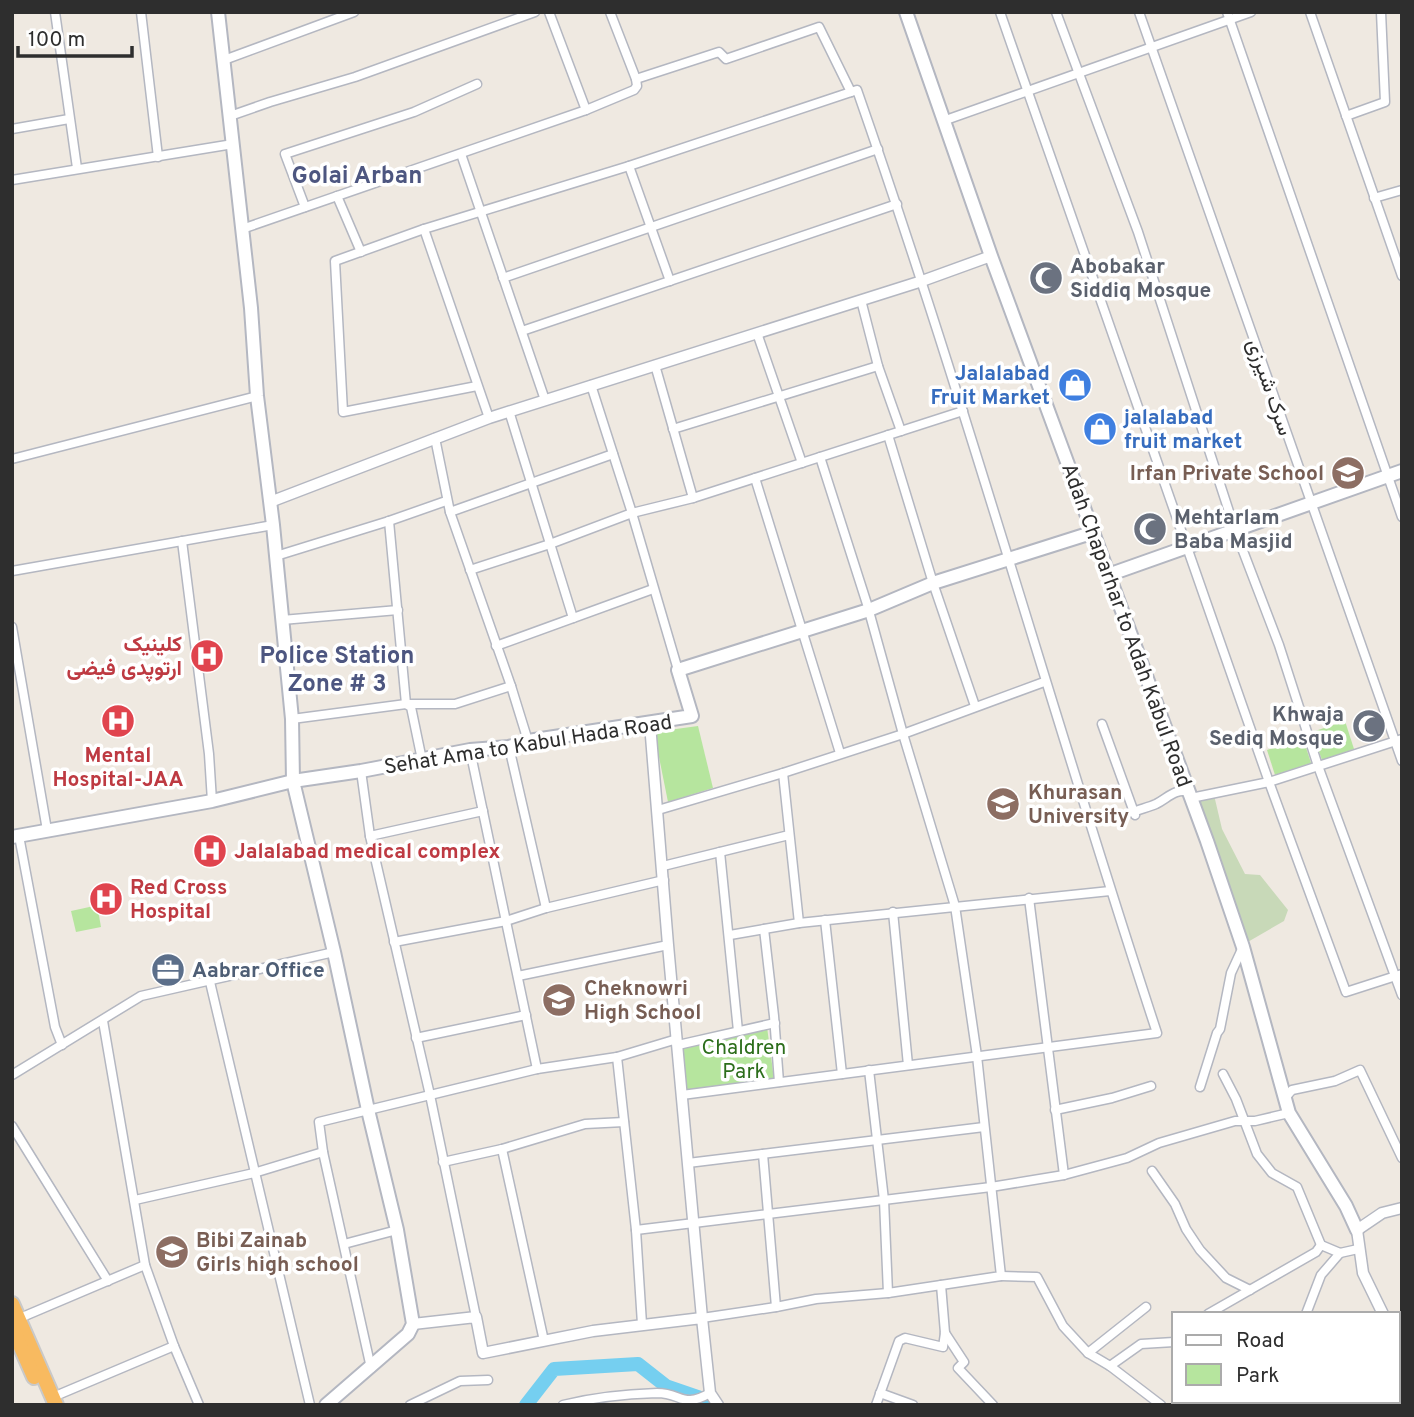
<svg xmlns="http://www.w3.org/2000/svg" width="1414" height="1417" viewBox="0 0 1414 1417" font-family="Overpass,Vazirmatn,sans-serif">
	<style>
		.green { fill: #b6e59e }
		.cemetery { fill: #c8d9b8 }
		.lines { fill: none; stroke-linecap: round; stroke-linejoin: round }
		.river { stroke: #75cff0; stroke-width: 14 }
		.minor-casing { stroke: #b4b7c1; stroke-width: 11 }
		.tertiary-casing { stroke: #b4b7c1; stroke-width: 13 }
		.secondary-casing { stroke: #b4b7c1; stroke-width: 16 }
		.trunk-casing { stroke: #c9c9c9; stroke-width: 18 }
		.minor { stroke: #fff; stroke-width: 8 }
		.tertiary { stroke: #fff; stroke-width: 10 }
		.secondary { stroke: #fff; stroke-width: 12 }
		.trunk { stroke: #f8ba60; stroke-width: 14 }
		.labels { text-anchor: middle; stroke-width: 7; stroke-linejoin: round; paint-order: stroke }
		.worship-label { font-size: 21px; font-weight: bold; fill: #5b616d; stroke: #fff; text-anchor: start }
		.shop-label { font-size: 21px; font-weight: bold; fill: #366cbe; stroke: #fff; text-anchor: end }
		.street-label { font-size: 21px; fill: #2e2e2e; stroke: #fff }
		.education-label { font-size: 21px; font-weight: bold; fill: #785e54; stroke: #fff; text-anchor: start }
		.health-label { font-size: 21px; font-weight: bold; fill: #be3a42; stroke: #fff; text-anchor: start }
		.service-label { font-size: 21px; font-weight: bold; fill: #4e5e75; stroke: #fff; text-anchor: start }
		.park-label { font-size: 21px; fill: #2c6e1b; stroke: #fff }
		.quarter-label { font-size: 24px; font-weight: bold; fill: #4d5680; stroke: #fff }
	</style>
	<rect width="100%" height="100%" fill="#efe9e1"/>
	<g class="green">
		<polygon points="1345,721 1354,749 1322,760 1312,732"/>
		<polygon points="698,726 713,788 668,802 654,732"/>
		<polygon points="1303,738 1311,763 1275,775 1267,750"/>
		<polygon points="94,906 98,910 101,927 76,932 71,911"/>
		<polygon points="767,1027 774,1079 686,1093 683,1046"/>
	</g>
	<polygon class="cemetery" points="1214,795 1222,829 1245,874 1260,875 1288,910 1284,921 1246,943 1197,800"/>
	<g class="lines">
		<polyline class="river" points="526,1405 554,1369 638,1364 666,1386 701,1398 707,1405"/>
		<g class="minor-casing">
			<g id="minor">
				<polyline points="55,12 77,168"/>
				<polyline points="141,12 158,157"/>
				<polyline points="549,12 586,110"/>
				<polyline points="1000,12 1269,782 1346,992 1402,974"/>
				<polyline points="1056,12 1138,232 1235,530 1279,645 1318,766 1402,995"/>
				<polyline points="1139,12 1402,761"/>
				<polyline points="1227,12 1402,517"/>
				<polyline points="1310,12 1402,276"/>
				<polyline points="224,60 354,12"/>
				<polyline points="636,79 719,52 726,59 819,27 851,92"/>
				<polyline points="230,116 270,102 355,77 535,12"/>
				<polyline points="1346,116 1385,102 1381,12"/>
				<polyline points="943,121 1251,12"/>
				<polyline points="12,129 69,119"/>
				<polyline points="461,154 545,400"/>
				<polyline points="629,166 670,281"/>
				<polyline points="12,180 233,144"/>
				<polyline points="337,196 361,252"/>
				<polyline points="1374,198 1402,190"/>
				<polyline points="305,207 285,154 414,112 477,84"/>
				<polyline points="242,229 586,110 634,90 637,86 636,79 610,12"/>
				<polyline points="424,229 489,418"/>
				<polyline points="503,278 878,149"/>
				<polyline points="861,300 878,366 901,431"/>
				<polyline points="522,331 897,204"/>
				<polyline points="757,333 802,463"/>
				<polyline points="655,365 693,498"/>
				<polyline points="591,385 632,513 678,670"/>
				<path d="M477,386L343,412L335,261L424,229L629,166L857,90C966,402 1054,720 1157,1033L682,1095"/>
				<polyline points="509,411 573,618"/>
				<polyline points="673,429 878,366"/>
				<polyline points="888,435 933,583 975,706"/>
				<polyline points="435,438 450,512 511,686 528,741"/>
				<polyline points="12,459 257,396"/>
				<polyline points="755,478 840,753"/>
				<polyline points="450,512 613,454"/>
				<polyline points="389,521 406,704 411,707 422,760"/>
				<polyline points="182,541 209,754 212,801"/>
				<polyline points="276,556 389,521 446,501"/>
				<polyline points="470,570 550,544 632,513 693,498 963,411"/>
				<polyline points="12,571 273,525"/>
				<polyline points="282,620 398,610"/>
				<polyline points="12,627 47,830"/>
				<polyline points="496,646 653,589"/>
				<polyline points="292,719 406,704 455,704 511,686"/>
				<polyline points="1102,724 1135,815"/>
				<polyline points="509,747 546,908"/>
				<polyline points="470,750 537,1069"/>
				<polyline points="361,771 370,836 430,1095 476,1317"/>
				<polyline points="783,773 799,923"/>
				<polyline points="1191,798 1269,782 1402,739"/>
				<polyline points="658,810 783,773 903,734 1044,682"/>
				<path d="M1133,812C1141,809 1149,807 1156,804C1168,798 1175,788 1189,792"/>
				<polyline points="19,836 55,1027 62,1045"/>
				<polyline points="370,836 483,811"/>
				<polyline points="720,852 738,1031"/>
				<polyline points="663,866 789,835"/>
				<polyline points="1029,898 1064,1175"/>
				<polyline points="893,912 908,1065"/>
				<polyline points="825,920 842,1074"/>
				<polyline points="764,929 774,1016 779,1082"/>
				<polyline points="730,935 799,923 1110,891"/>
				<polyline points="394,942 506,921 546,908 664,880"/>
				<polyline points="518,976 668,945"/>
				<polyline points="210,982 310,1405"/>
				<polyline points="103,1021 145,1265 174,1346 199,1405"/>
				<polyline points="416,1038 526,1015"/>
				<polyline points="678,1045 775,1023"/>
				<polyline points="617,1057 636,1230 642,1324"/>
				<polyline points="869,1070 884,1200 888,1293"/>
				<polyline points="1223,1074 1236,1099 1257,1154 1272,1173 1297,1187 1321,1245"/>
				<polyline points="12,1075 141,996 334,952"/>
				<polyline points="1200,1087 1217,1033 1220,1029 1231,973 1243,947"/>
				<polyline points="1285,1098 1292,1090 1335,1081 1360,1070 1402,1158"/>
				<polyline points="1055,1110 1112,1098 1151,1086"/>
				<polyline points="12,1126 108,1281"/>
				<polyline points="502,1149 544,1341"/>
				<polyline points="763,1154 776,1307"/>
				<polyline points="443,1162 502,1149 585,1124 624,1122"/>
				<polyline points="688,1163 984,1127"/>
				<polyline points="1152,1171 1175,1204 1186,1229 1200,1250 1226,1278 1250,1290"/>
				<polyline points="135,1200 254,1173 323,1152"/>
				<polyline points="636,1230 991,1187 1064,1175 1127,1158 1159,1143 1235,1121 1255,1121 1289,1113"/>
				<polyline points="344,1244 397,1230"/>
				<polyline points="1001,1276 1037,1277 1063,1326 1088,1353 1110,1366 1161,1405"/>
				<polyline points="1208,1314 1316,1252 1321,1245 1340,1253"/>
				<polyline points="1306,1314 1321,1275 1340,1253 1358,1249"/>
				<polyline points="20,1318 145,1265"/>
				<polyline points="702,1318 776,1307 816,1299 888,1293 1001,1276 977,1056 955,906 903,734 867,604 820,457"/>
				<polyline points="945,1333 964,1362 958,1368 993,1405"/>
				<polyline points="1088,1353 1146,1307"/>
				<polyline points="1110,1366 1141,1344 1174,1342"/>
				<polyline points="371,1368 323,1152 319,1122 537,1069 617,1057 677,1039"/>
				<polyline points="880,1393 913,1405"/>
				<polyline points="53,1397 174,1346"/>
				<polyline points="410,1405 460,1381 488,1380"/>
				<path d="M563,1405C595,1397 625,1394 657,1393C682,1393 682,1409 710,1393"/>
				<polyline points="876,1405 899,1341 905,1338 943,1347 945,1333 941,1285"/>
				<polyline points="1239,1405 1242,1401"/>
			</g>
		</g>
		<g class="tertiary-casing">
			<g id="tertiary">
				<polyline points="270,502 489,418 922,281 991,256"/>
				<polyline points="650,724 668,945 702,1318"/>
				<polyline points="1383,1314 1363,1273 1357,1230 1382,1213 1402,1208"/>
				<polyline points="413,1324 476,1317 483,1353 593,1331 702,1318 710,1393 718,1405"/>
				<polyline points="1398,1346 1402,1353"/>
			</g>
		</g>
		<g class="secondary-casing">
			<g id="secondary">
				<polyline points="218,12 251,308 257,396 273,525 292,719 293,781 334,952 368,1110 397,1230 413,1324 408,1334 326,1405"/>
				<polyline points="906,12 991,256 1207,841 1243,947 1289,1113 1346,1206 1357,1230"/>
				<polyline points="1108,575 1402,471"/>
				<polyline points="12,837 212,801 293,781 361,771 470,750 509,747 528,741 692,716 678,670 869,610 933,583 1091,533"/>
			</g>
		</g>
		<g class="trunk-casing">
			<g id="trunk">
				<polyline points="12,1304 56,1405"/>
				<polyline points="12,1327 34,1377"/>
			</g>
		</g>
		<use href="#minor" class="minor"/>
		<use href="#tertiary" class="tertiary"/>
		<use href="#secondary" class="secondary"/>
		<use href="#trunk" class="trunk"/>
	</g>
	<defs>
		<g id="mosque-disc" transform="scale(1.75)"><circle r="9.5" fill="#6b7280" stroke="#fff"/><path d="M3.5-4.9A6 6 0 1 0 3.5 4.9A5 5 0 1 1 3.5-4.9Z" fill="#fff"/></g>
		<g id="shop-disc" transform="scale(1.75)"><circle r="9.5" fill="#3f7fe0" stroke="#fff"/><path d="M-5-2.5h2.3a2.7 3.5 0 0 1 5.4 0H5L5.5 6h-11ZM-1.5-2.5h3a1.5 2.3 0 0 0-3 0Z" fill="#fff"/></g>
		<g id="school-disc" transform="scale(1.75)"><circle r="9.5" fill="#8d6e63" stroke="#fff"/><path d="M0-5L7-2L0 1L-7-2ZM-4 1L0 2.5L4 1V4Q0 6-4 4Z" fill="#fff"/></g>
		<g id="hospital-disc" transform="scale(1.75)"><circle r="9.5" fill="#e0444e" stroke="#fff"/><path d="M-5-5h3v3.5h4V-5h3V5h-3V1.5h-4V5h-3Z" fill="#fff"/></g>
		<g id="university-disc" transform="scale(1.75)"><circle r="9.5" fill="#8d6e63" stroke="#fff"/><path d="M0-5L7-2L0 1L-7-2ZM-4 1L0 2.5L4 1V4Q0 6-4 4Z" fill="#fff"/></g>
		<g id="office-disc" transform="scale(1.75)"><circle r="9.5" fill="#5c6f8a" stroke="#fff"/><path d="M-6-3h4V-5.5h4V-3h4V5H-6ZM-1-4.5V-3h2v-1.5ZM-6 0V1H6V0Z" fill="#fff"/></g>
	</defs>
	<g fill-rule="evenodd">
		<use href="#mosque-disc" x="1046" y="278"/>
		<use href="#shop-disc" x="1075" y="385"/>
		<use href="#shop-disc" x="1100" y="429"/>
		<use href="#school-disc" x="1348" y="473"/>
		<use href="#mosque-disc" x="1150" y="529"/>
		<use href="#hospital-disc" x="207" y="656"/>
		<use href="#hospital-disc" x="118" y="721"/>
		<use href="#mosque-disc" x="1369" y="726"/>
		<use href="#university-disc" x="1003" y="804"/>
		<use href="#hospital-disc" x="210" y="851"/>
		<use href="#hospital-disc" x="106" y="899"/>
		<use href="#office-disc" x="168" y="970"/>
		<use href="#school-disc" x="559" y="1000"/>
		<use href="#school-disc" x="172" y="1252"/>
	</g>
	<g class="labels">
		<g class="worship-label">
			<text x="1070" y="273">Abobakar<tspan x="1070" dy="24">Siddiq Mosque</tspan></text>
			<text x="1174" y="524">Mehtarlam<tspan x="1174" dy="24">Baba Masjid</tspan></text>
			<text x="1344" y="721" text-anchor="end">Khwaja<tspan x="1344" dy="24">Sediq Mosque</tspan></text>
		</g>
		<g class="shop-label">
			<text x="1050" y="380">Jalalabad<tspan x="1050" dy="24">Fruit Market</tspan></text>
			<text x="1124" y="424" text-anchor="start">jalalabad<tspan x="1124" dy="24">fruit market</tspan></text>
		</g>
		<g class="street-label">
			<text transform="translate(1270 387) rotate(71)" y="7">سرک شیرزی</text>
			<text transform="translate(1127 625) rotate(70)" y="7">Adah Chaparhar to Adah Kabul Road</text>
			<text transform="translate(528 744) rotate(-9)" y="7">Sehat Ama to Kabul Hada Road</text>
		</g>
		<g class="education-label">
			<text x="1324" y="480" text-anchor="end">Irfan Private School</text>
			<text x="1028" y="799">Khurasan<tspan x="1028" dy="24">University</tspan></text>
			<text x="584" y="995">Cheknowri<tspan x="584" dy="24">High School</tspan></text>
			<text x="196" y="1247">Bibi Zainab<tspan x="196" dy="24">Girls high school</tspan></text>
		</g>
		<g class="health-label">
			<text x="182" y="651" text-anchor="end">کلینیک<tspan x="182" dy="24">ارتوپدی فیضی</tspan></text>
			<text x="118" y="762" text-anchor="middle">Mental<tspan x="118" dy="24">Hospital-JAA</tspan></text>
			<text x="234" y="858">Jalalabad medical complex</text>
			<text x="130" y="894">Red Cross<tspan x="130" dy="24">Hospital</tspan></text>
		</g>
		<g class="service-label">
			<text x="192" y="977">Aabrar Office</text>
		</g>
		<g class="park-label">
			<text x="744" y="1054">Chaldren<tspan x="744" dy="24">Park</tspan></text>
		</g>
		<g class="quarter-label">
			<text x="357" y="183">Golai Arban</text>
			<text x="337" y="663">Police Station<tspan x="337" dy="28">Zone # 3</tspan></text>
		</g>
	</g>
	<rect width="1414" height="1417" fill="none" stroke="#2e2e2e" stroke-width="28"/>
	<rect x="1172" y="1312" width="228" height="91" fill="#ffffff" stroke="#ababab" stroke-width="2"/>
	<rect x="1186" y="1335" width="35" height="10" fill="#ffffff" stroke="#ababab" stroke-width="2"/>
	<text x="1236" y="1347" font-size="21" fill="#2e2e2e">Road</text>
	<rect x="1186" y="1364" width="35" height="21" fill="#b6e59e" stroke="#ababab" stroke-width="2"/>
	<text x="1236" y="1382" font-size="21" fill="#2e2e2e">Park</text>
	<path d="M18 46v10h114v-10" fill="none" stroke="#2e2e2e" stroke-width="3.5"/>
	<text x="28" y="46" font-size="21" fill="#2e2e2e" stroke="#ffffff" stroke-width="5" paint-order="stroke">100 m</text>
</svg>
